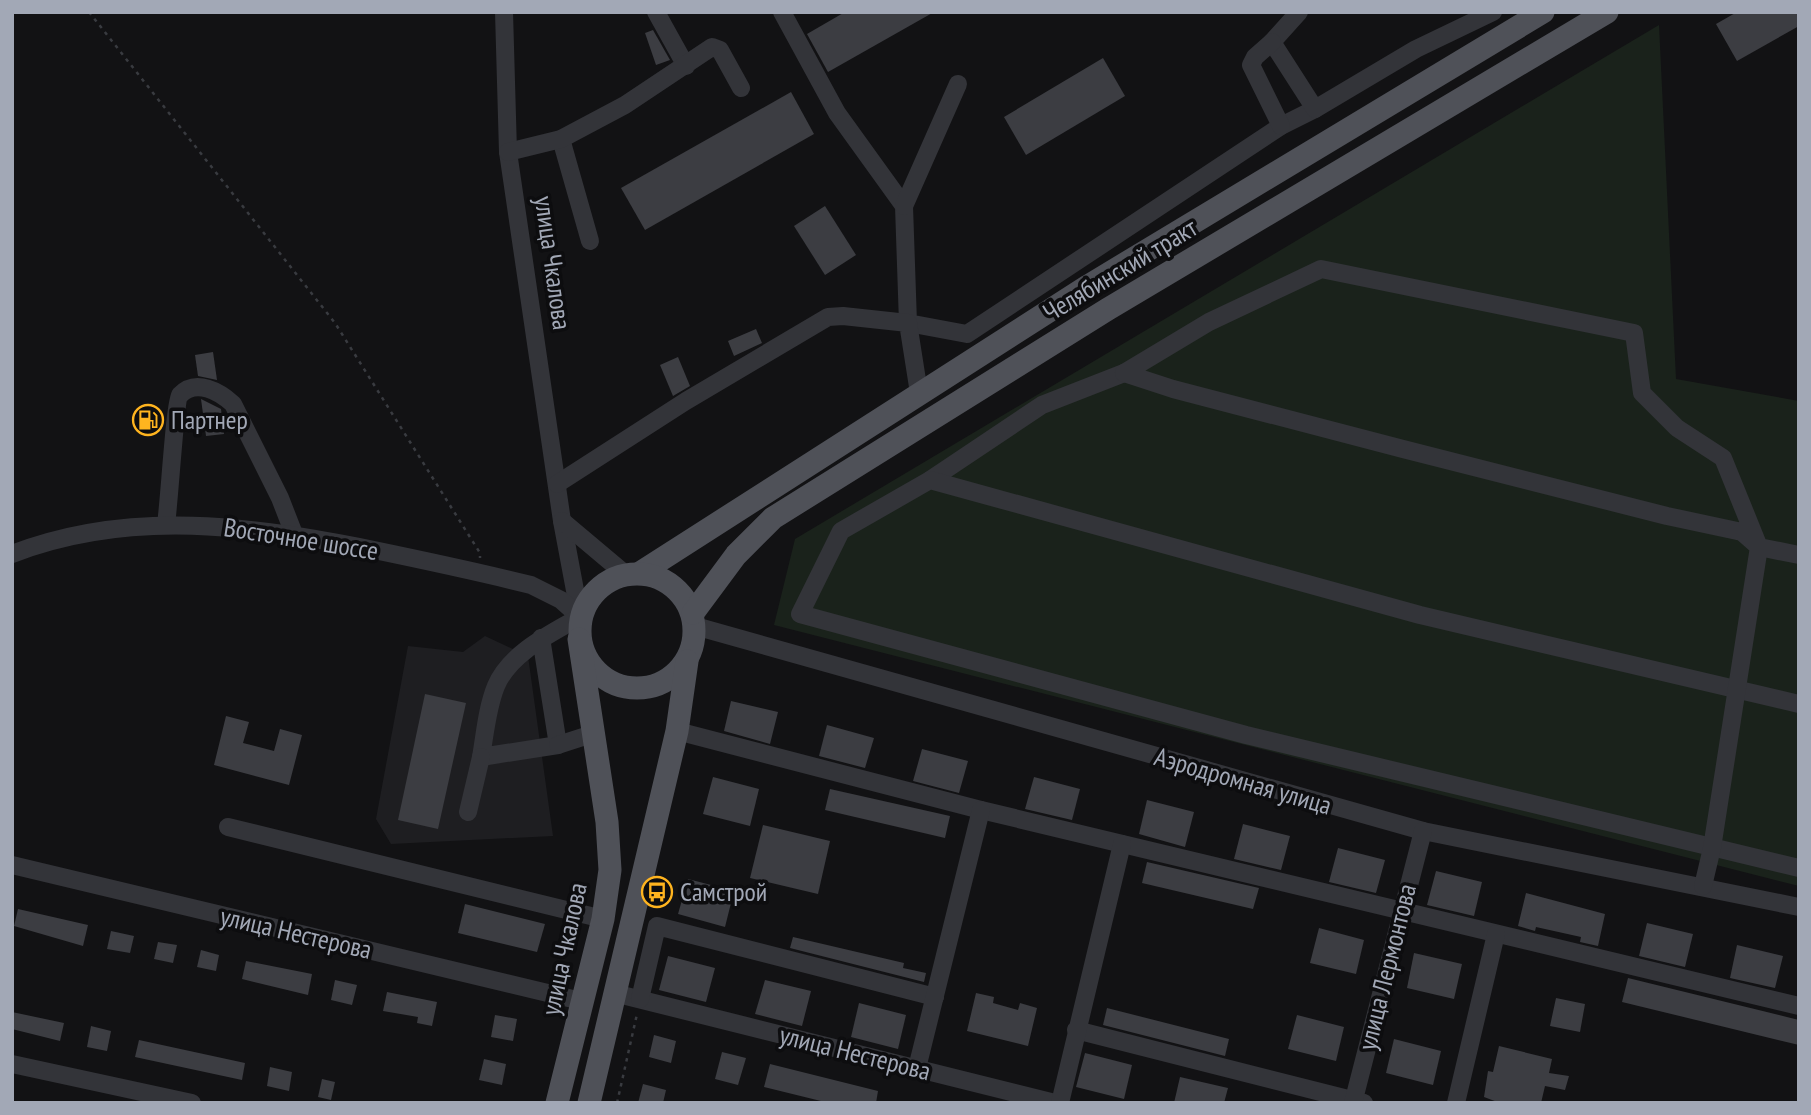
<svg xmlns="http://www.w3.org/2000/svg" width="1811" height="1115" viewBox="0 0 1811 1115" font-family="'PT Sans Narrow',sans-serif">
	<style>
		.built { fill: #1e1e21 }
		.green { fill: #1a221b }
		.building { fill: #3c3d42 }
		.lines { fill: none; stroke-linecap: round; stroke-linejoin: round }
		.path { stroke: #393b40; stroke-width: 2.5; stroke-dasharray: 3.5 5; stroke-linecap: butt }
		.minor { stroke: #333439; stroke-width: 18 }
		.major { stroke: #4f5158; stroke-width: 23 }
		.labels { text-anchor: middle; stroke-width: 7; stroke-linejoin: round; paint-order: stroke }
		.street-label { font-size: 26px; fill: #a2a8b6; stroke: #0d0d0f }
		.poi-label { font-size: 26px; fill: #a2a8b6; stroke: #0d0d0f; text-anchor: start }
	</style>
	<rect width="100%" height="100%" fill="#121214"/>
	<polygon class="built" points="485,636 528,656 553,836 391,844 376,819 408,646 463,652"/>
	<polygon class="green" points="1659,25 1676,379 1799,401 1799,886 774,625 795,539"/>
	<g class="building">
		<polygon points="845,12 934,12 828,72 807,34"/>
		<polygon points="1737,12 1799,12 1799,26 1737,61 1716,24"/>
		<polygon points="653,30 670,60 656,65 645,33"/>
		<polygon points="1103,58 1125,96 1026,155 1004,117"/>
		<polygon points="791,92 814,134 645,230 621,188"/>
		<polygon points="825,206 856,255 825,275 794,226"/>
		<polygon points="756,329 762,343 734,356 728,341"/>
		<polygon points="213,352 217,380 198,376 195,355"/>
		<polygon points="678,357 690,386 673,396 660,365"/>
		<polygon points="201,399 221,409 224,434 206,436"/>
		<polygon points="425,694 466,703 438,829 398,820"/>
		<polygon points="731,701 778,712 770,744 724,731"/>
		<polygon points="226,716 249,722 243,743 274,751 280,729 302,735 289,785 214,765"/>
		<polygon points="827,725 874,738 865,768 819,756"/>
		<polygon points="922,749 968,761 959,793 913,781"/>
		<polygon points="713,777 759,789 750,826 703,814"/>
		<polygon points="1034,777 1080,789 1072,820 1025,809"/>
		<polygon points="830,789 950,816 945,838 825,810"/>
		<polygon points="1147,800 1194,812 1185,847 1139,834"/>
		<polygon points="1243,824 1290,836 1281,870 1234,859"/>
		<polygon points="763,825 830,841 818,894 750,878"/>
		<polygon points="1338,848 1385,860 1376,893 1329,882"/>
		<polygon points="1147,862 1259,888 1253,909 1142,883"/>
		<polygon points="1436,871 1482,882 1474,916 1427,905"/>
		<polygon points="688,879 734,891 725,927 678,914"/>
		<polygon points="1526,893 1605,914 1598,946 1580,942 1581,937 1536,927 1535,931 1518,926"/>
		<polygon points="465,904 545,924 537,952 458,933"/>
		<polygon points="18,909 88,925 83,946 14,926"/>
		<polygon points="1647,923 1693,934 1685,967 1639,956"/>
		<polygon points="1319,928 1364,940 1356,974 1310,963"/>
		<polygon points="111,931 134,936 130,953 107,949"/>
		<polygon points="793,937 904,963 903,968 926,973 924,982 790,948"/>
		<polygon points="158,942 177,945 173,963 154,959"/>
		<polygon points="1737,945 1783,956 1775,988 1730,978"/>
		<polygon points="201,950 219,955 216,971 197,967"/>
		<polygon points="1414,953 1462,964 1454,999 1407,988"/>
		<polygon points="668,956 715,968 706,1002 659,990"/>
		<polygon points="246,961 312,974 308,995 242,979"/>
		<polygon points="1628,978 1799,1020 1799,1045 1622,1002"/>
		<polygon points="335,980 357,985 352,1005 331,1000"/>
		<polygon points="765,980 811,991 802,1026 755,1014"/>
		<polygon points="387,992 437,1002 432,1026 417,1023 418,1017 383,1011"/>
		<polygon points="976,993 994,997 993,1003 1018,1010 1020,1003 1037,1008 1028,1046 967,1031"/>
		<polygon points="1556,998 1585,1004 1580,1032 1550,1026"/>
		<polygon points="859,1003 906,1015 898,1049 851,1037"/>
		<polygon points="1107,1008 1229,1039 1225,1056 1103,1025"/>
		<polygon points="12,1012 64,1023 60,1041 12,1029"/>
		<polygon points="495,1015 517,1019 513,1041 491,1037"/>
		<polygon points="1297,1015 1344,1027 1336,1061 1288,1049"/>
		<polygon points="91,1026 111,1031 107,1051 87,1047"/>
		<polygon points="654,1035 676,1041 671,1063 649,1057"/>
		<polygon points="1394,1039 1441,1051 1433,1085 1386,1073"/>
		<polygon points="139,1040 245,1063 242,1080 135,1057"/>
		<polygon points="1499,1046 1552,1059 1549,1073 1569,1076 1565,1090 1545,1086 1541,1103 1500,1103 1484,1097 1488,1071 1493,1072"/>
		<polygon points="722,1052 746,1058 738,1085 715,1079"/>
		<polygon points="1085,1053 1132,1065 1124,1099 1076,1087"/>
		<polygon points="484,1059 506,1064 502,1085 479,1080"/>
		<polygon points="770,1064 878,1091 876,1103 829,1103 764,1087"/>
		<polygon points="270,1067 292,1072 289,1091 267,1086"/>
		<polygon points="1180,1077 1228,1088 1224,1103 1174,1103"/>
		<polygon points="322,1079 335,1082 331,1100 318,1097"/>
		<polygon points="643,1084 666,1090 663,1103 638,1103"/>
	</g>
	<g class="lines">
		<g class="path">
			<polyline points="89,12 335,323 480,553 480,558"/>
			<polyline points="617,1103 637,1014"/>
		</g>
		<g class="minor">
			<polyline points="504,12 508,152 562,521 580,617"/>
			<polyline points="656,12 686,66"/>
			<polyline points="782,12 837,113 904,206 908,323 967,334 1281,126 1315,109"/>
			<polyline points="1299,12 1272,42 1315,109 1416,49 1493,12"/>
			<polyline points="1272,42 1255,57 1251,65 1281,126"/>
			<polyline points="561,139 590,241"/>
			<polyline points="508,152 561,139 625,105 712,47 720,50 741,88"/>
			<polyline points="904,206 958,84"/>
			<polyline points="930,480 1042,405 1124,373"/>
			<polyline points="557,484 686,401 828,317 843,316 908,323 919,393"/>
			<polyline points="562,521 625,574"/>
			<path d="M166,524C169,506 175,401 180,395C196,378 220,392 233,404L280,498L294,534"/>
			<path d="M12,554C131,508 253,526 374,550C427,561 479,572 531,585L561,600L580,617"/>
			<polyline points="695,626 1423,831 1799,907"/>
			<path d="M541,638L558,745L481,757C485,734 487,708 496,686C510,653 550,634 580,617"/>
			<polyline points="1799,704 1420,615 930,480 841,531 800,614 1246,735 1799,868"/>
			<polyline points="677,731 981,810 1799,1006"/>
			<polyline points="558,745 592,734"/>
			<polyline points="468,812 481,757"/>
			<polyline points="228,827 603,919"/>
			<polyline points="12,865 581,1001"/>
			<polyline points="1703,886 1712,848 1759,547 1723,458 1677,428 1642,393 1634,333 1321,269 1209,322 1124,373 1173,389 1403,449 1667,516 1742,532 1759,547 1799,555"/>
			<polyline points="614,993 1055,1103"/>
			<polyline points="640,999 657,926 935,997"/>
			<polyline points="1076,1030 1364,1103"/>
			<polyline points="12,1064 192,1103"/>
			<polyline points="917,1068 981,810"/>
			<polyline points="1060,1103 1122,844"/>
			<polyline points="1353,1103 1423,831"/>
			<polyline points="1456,1103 1496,934"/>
		</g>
		<g class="major">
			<polyline points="640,573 1088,286 1543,12"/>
			<circle cx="637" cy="631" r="57"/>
			<polyline points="693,613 736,555 773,518 1108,309 1607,12"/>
			<polyline points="557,1103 603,919 610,870 607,822 579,639"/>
			<polyline points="589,1103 677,731 687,661"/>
		</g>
	</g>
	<defs>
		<g id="fuel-ring" transform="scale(1.575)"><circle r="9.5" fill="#0d0d0f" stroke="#ffb41f" stroke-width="1.5"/><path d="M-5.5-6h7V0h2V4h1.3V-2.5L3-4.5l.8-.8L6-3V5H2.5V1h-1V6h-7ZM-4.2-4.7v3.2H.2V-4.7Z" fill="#ffb41f"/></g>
		<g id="bus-ring" transform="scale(1.575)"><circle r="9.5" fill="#0d0d0f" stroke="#ffb41f" stroke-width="1.5"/><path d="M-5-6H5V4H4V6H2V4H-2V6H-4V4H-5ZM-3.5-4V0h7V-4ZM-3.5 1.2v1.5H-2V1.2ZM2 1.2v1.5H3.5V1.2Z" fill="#ffb41f"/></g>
	</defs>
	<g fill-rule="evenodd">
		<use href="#fuel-ring" x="148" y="420"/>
		<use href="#bus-ring" x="657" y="892"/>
	</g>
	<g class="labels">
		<g class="street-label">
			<text transform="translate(553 263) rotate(82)" y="9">улица Чкалова</text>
			<text transform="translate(1120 270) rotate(-31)" y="9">Челябинский тракт</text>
			<text transform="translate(301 539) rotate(9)" y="9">Восточное шоссе</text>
			<text transform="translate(1243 781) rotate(16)" y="9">Аэродромная улица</text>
			<text transform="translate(296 933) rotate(13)" y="9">улица Нестерова</text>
			<text transform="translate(564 949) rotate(-78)" y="9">улица Чкалова</text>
			<text transform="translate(1387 967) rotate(-76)" y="9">улица Лермонтова</text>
			<text transform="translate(855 1053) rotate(14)" y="9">улица Нестерова</text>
		</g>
		<g class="poi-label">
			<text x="171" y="429">Партнер</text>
			<text x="680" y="901">Самстрой</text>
		</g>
	</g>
	<rect width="1811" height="1115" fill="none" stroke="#a2a8b6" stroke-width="28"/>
</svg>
